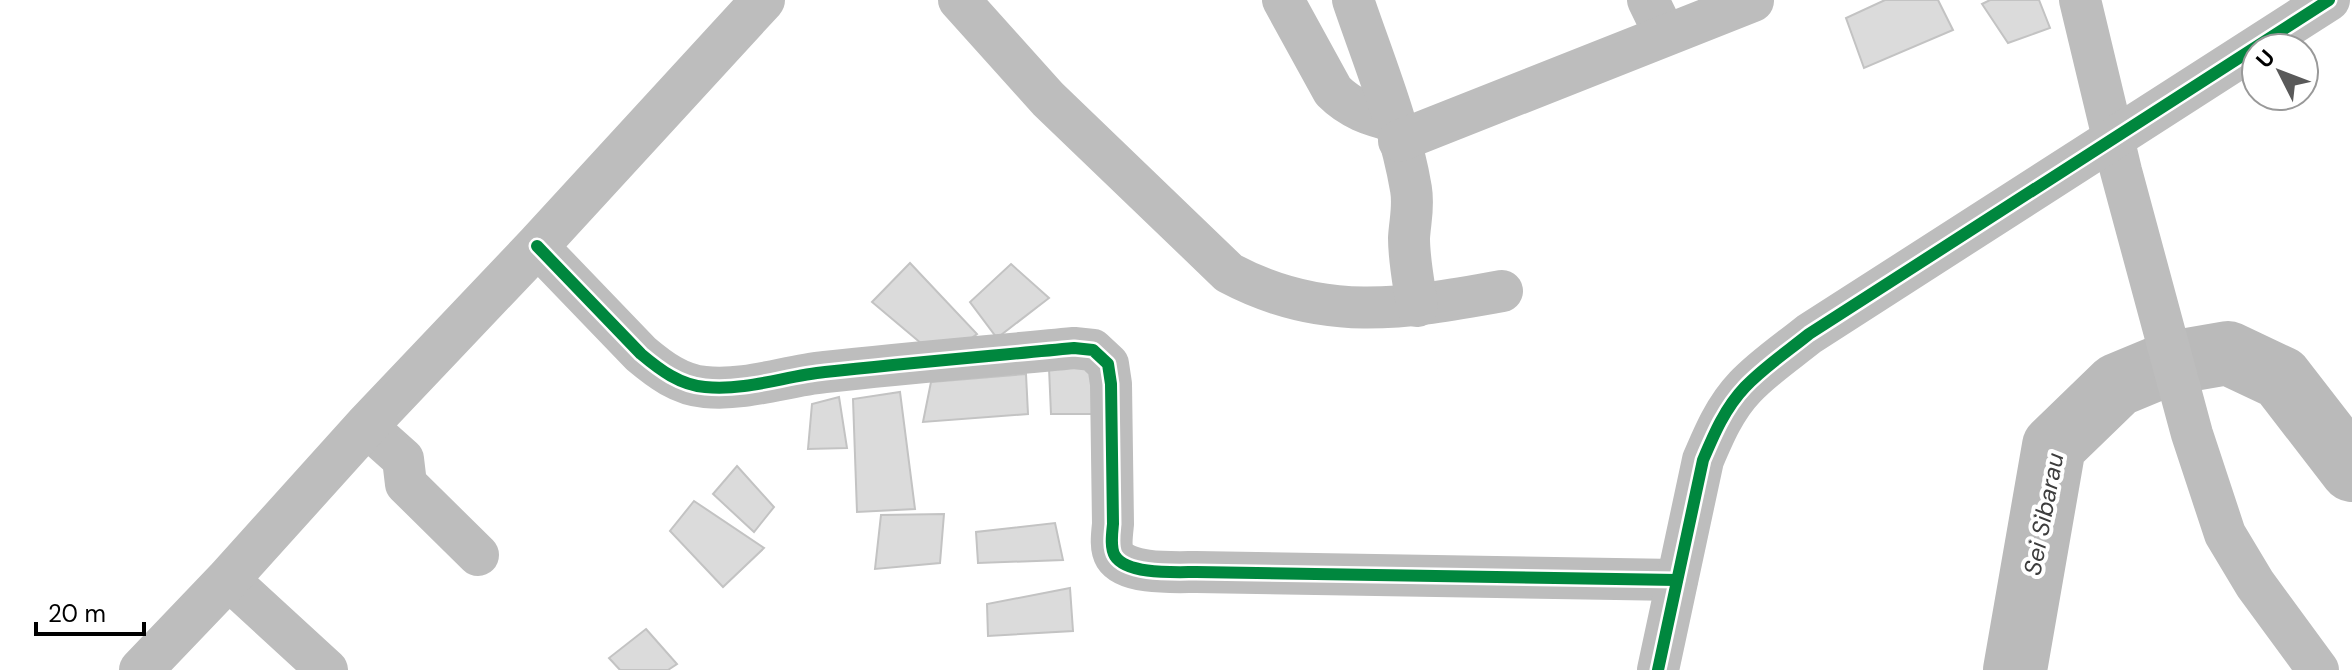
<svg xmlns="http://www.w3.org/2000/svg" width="2352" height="670" viewBox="0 0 2352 670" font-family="'DM Sans',sans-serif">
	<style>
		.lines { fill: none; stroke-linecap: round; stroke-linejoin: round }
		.river { stroke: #bababa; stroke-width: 64 }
		.building { fill: #dbdbdb; stroke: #c3c3c3; stroke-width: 2 }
		.minor { stroke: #bdbdbd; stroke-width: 42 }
		.primary { stroke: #bdbdbd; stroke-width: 44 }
		.cycleway-casing { stroke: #fff; stroke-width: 17 }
		.cycleway { stroke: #00873e; stroke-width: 12 }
		.labels { text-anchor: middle; stroke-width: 8; stroke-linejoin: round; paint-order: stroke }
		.water-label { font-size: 24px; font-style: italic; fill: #3d3d3d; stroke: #fff }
	</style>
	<rect width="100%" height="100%" fill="#fff"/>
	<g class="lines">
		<polyline class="river" points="2015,670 2054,446 2117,385 2170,363 2228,353 2281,378 2352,470"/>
	</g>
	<g class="building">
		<polygon points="1885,0 1938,0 1953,30 1864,68 1846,18"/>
		<polygon points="1990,0 2039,0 2050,28 2008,43 1982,4"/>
		<polygon points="910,263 977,334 941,360 872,302"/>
		<polygon points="1011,264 1049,298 997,338 970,302"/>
		<polygon points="1099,366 1098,414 1051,414 1049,368"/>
		<polygon points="1026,374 1028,414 923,422 931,382"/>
		<polygon points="900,392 915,509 857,512 853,399"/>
		<polygon points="839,397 847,448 808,449 812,404"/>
		<polygon points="737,466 774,507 754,532 713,494"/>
		<polygon points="694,501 764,548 723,587 670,531"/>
		<polygon points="944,514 940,563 875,569 881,515"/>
		<polygon points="1055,523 1063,560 978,563 976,532"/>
		<polygon points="1070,588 1073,631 988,636 987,604"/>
		<polygon points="646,629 677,664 668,670 620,670 609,658"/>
	</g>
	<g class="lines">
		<g class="minor">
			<path d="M959,0L1048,99L1229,273C1323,323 1403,309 1502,291"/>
			<path d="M1283,0L1333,91C1351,109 1370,115 1394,121"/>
			<path d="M1353,0C1374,62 1400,124 1411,189C1414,207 1410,221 1409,238C1409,261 1414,284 1417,306"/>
			<polyline points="1648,0 1665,35"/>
			<polyline points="2080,0 2121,171 2192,434 2225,534 2255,584 2318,670"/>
			<polyline points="1399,141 1753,1"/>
			<path d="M537,246L641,354C660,370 680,385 705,387C747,391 785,376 825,372C908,363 991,356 1074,348L1093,350L1108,364L1111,384L1113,524C1112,534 1110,548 1115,556C1127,575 1176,572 1196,572L1677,580"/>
			<polyline points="366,426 403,459 406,484 478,555"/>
			<polyline points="228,579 327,670"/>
			<path d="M1658,670L1703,460C1714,434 1725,408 1745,387C1764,367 1788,351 1809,334L2329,0"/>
		</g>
		<polyline class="primary" points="141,670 228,579 366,426 537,246 763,0"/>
		<g class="cycleway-casing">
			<g id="cycleway">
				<path d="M537,246L641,354C660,370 680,385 705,387C747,391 785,376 825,372C908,363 991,356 1074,348L1093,350L1108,364L1111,384L1113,524C1112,534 1110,548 1115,556C1127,575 1176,572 1196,572L1677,580"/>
				<path d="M1658,670L1703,460C1714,434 1725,408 1745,387C1764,367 1788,351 1809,334L2329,0"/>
			</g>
		</g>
		<use href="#cycleway" class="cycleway"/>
	</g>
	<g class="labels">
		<g class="water-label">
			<text transform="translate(2044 514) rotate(-79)" y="8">Sei Sibarau</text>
		</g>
	</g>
	<g transform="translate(2280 72) rotate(312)"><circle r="38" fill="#ffffff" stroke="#999999" stroke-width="2"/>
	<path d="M0-6L14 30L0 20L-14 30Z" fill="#595959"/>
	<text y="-12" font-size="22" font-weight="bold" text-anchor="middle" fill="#000000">U</text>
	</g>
	<path d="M36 622v12h108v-12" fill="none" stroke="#000000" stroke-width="4"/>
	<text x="48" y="622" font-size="24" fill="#000000" stroke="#ffffff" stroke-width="6" paint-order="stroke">20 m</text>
</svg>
